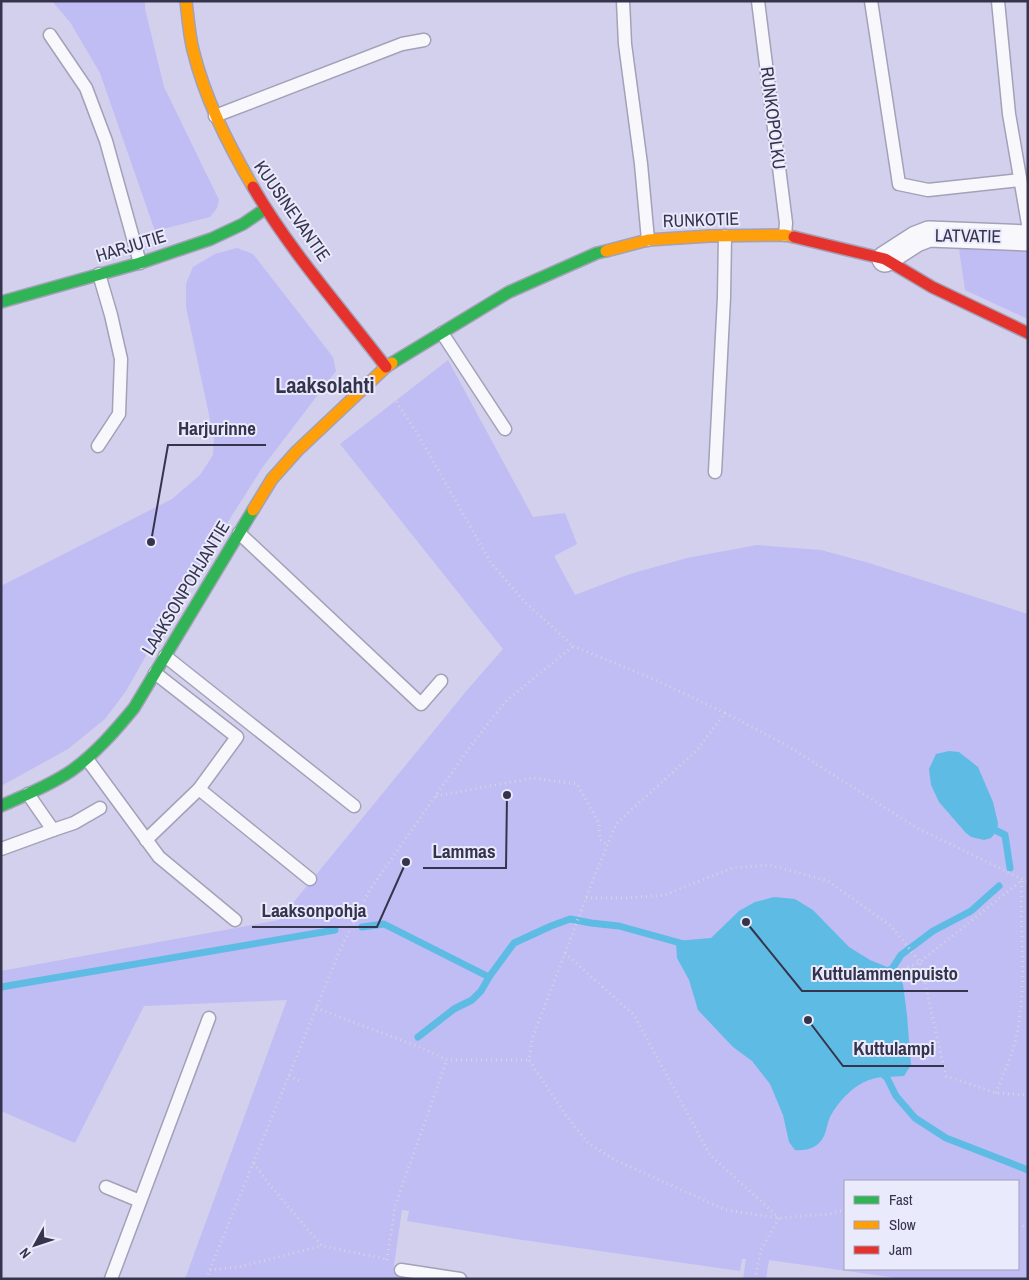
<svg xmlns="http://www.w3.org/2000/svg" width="1029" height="1280" viewBox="0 0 1029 1280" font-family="'Archivo Narrow',sans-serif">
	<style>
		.green { fill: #c0bcf4; fill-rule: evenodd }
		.water { fill: #5ebce4 }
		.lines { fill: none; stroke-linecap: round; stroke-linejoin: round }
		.stream { stroke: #5ebce4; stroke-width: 7 }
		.lane-casing { stroke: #a3a1b8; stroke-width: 15 }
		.street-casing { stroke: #a3a1b8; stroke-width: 28 }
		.fast-casing { stroke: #a3a1b8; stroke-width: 14 }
		.slow-casing { stroke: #a3a1b8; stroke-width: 14 }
		.jam-casing { stroke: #a3a1b8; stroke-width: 14 }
		.path { stroke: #d5d4de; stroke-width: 3; stroke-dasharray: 1 4; stroke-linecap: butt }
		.lane { stroke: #f8f8fc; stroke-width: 12 }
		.street { stroke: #f8f8fc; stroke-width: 25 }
		.fast { stroke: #30b455; stroke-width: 11 }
		.slow { stroke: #ff9f0a; stroke-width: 11 }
		.jam { stroke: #e5322d; stroke-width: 11 }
		.labels { text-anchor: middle; stroke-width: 4; stroke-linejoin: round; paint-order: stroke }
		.street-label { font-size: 18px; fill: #36344d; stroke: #eaeafd }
		.district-label { font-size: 22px; font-weight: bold; fill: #36344d; stroke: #eaeafd }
		.leader { fill: none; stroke: #36344d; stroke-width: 2 }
		.callout-dot { fill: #36344d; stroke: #eaeafd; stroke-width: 2 }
		.callout-label { font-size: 19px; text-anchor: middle; font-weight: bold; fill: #36344d; stroke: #eaeafd; stroke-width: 4; stroke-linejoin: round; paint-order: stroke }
	</style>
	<rect width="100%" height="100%" fill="#d2d0ec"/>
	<g class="green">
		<polygon points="52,1 145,1 145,9 164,87 219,200 217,208 210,217 155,231 100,73 70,22"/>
		<polygon points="237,248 253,254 333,357 336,371 262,468 169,615 126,691 105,719 68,749 1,786 1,586 172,499 200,475 213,455 214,438 186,307 186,284 193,267 215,254"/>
		<polygon points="959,249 1007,249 1028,252 1028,319 965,290"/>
		<path d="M448,360L533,517L565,513L577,544L554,556L575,595L630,574L687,558L757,545L821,550L869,563L1028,614V1279H904L769,1260L766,1279H743L746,1259H742L740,1271L516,1239L407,1221L409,1211L402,1210L393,1272L433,1279H185L287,1000L144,1006L75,1143L1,1111V971L279,920L468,689L503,649L340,444ZM845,1181H1018V1269H845Z"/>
	</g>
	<g class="water">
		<polygon points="949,751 959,752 978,767 993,802 998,823 997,831 991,838 984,840 971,837 965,832 939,802 931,785 929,769 936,754"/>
		<path d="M774,897L795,899L813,910L849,947L870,960L892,969L903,984L907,1015L911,1065L904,1076C893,1077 879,1076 869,1080C852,1086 838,1102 830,1117C827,1123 827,1130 824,1136C818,1148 807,1151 795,1150L789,1142L783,1115L770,1084L752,1061L733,1047L698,1010L689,980L677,958L676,941L711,938L739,911L755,902Z"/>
	</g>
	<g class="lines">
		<g class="stream">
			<polyline points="997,831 1005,835 1010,868"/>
			<polyline points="362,927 384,924 489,977 514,943 551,926 570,919 591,923 619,926 684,944"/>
			<polyline points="883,972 892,969 901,955 933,931 971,911 999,886"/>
			<polyline points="1,987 335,930"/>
			<polyline points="418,1037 454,1009 472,1000 481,991 489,977"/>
			<polyline points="881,1072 887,1078 896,1096 915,1118 946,1138 1028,1170"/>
		</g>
		<g class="lane-casing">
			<g id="lane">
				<polyline points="623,1 625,44 641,164 648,240"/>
				<polyline points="758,1 786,223 785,235"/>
				<polyline points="871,1 899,184 928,190 1020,180"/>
				<polyline points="998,1 1009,114 1028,224"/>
				<polyline points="50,35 86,88 106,141 140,263"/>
				<polyline points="215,116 402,44 424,40"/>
				<polyline points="442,333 505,429"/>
				<polyline points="98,446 119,414 121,359 111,315 99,274"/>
				<polyline points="715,472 724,297 725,236"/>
				<polyline points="239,533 421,704 441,681"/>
				<polyline points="165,656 354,806"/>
				<polyline points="87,759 159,857 235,920"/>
				<polyline points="199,789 310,879"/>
				<polyline points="28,794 53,830 74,823 100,808"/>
				<polyline points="146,840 199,789 237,737 155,673"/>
				<polyline points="1,849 53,830"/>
				<polyline points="106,1187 140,1201"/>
				<polyline points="401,1270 460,1279"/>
				<polyline points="111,1279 209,1018"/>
			</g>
		</g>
		<g class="street-casing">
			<polyline id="street" points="885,259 916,239 929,234 1028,238"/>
		</g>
		<g class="fast-casing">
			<g id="fast">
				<polyline points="1,302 140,263 211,239 243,224 265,209"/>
				<polyline points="392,363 509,292 597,253 606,251"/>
				<path d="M1,806C25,795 49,786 71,771C95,754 115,731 134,708L253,510"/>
			</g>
		</g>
		<g class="slow-casing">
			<g id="slow">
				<path d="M186,1C188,17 189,34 193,50C205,99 228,144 253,187"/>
				<polyline points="606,251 648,240 710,236 785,235 794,237"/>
				<polyline points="253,510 272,479 297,451 386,367 392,363"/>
			</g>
		</g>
		<g class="jam-casing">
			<g id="jam">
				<path d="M253,187C290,251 341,308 386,367"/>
				<polyline points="794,237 885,259 932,287 1028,333"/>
			</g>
		</g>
		<g class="path">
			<polyline points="155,1 160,34 171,83 189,123"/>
			<polyline points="212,172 229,203"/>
			<polyline points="573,646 651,678 725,713 697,750 616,824 593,880 532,1039 529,1060 568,1118 588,1143 615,1160 726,1210 779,1218 828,1214 845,1210"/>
			<polyline points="725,713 788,746 917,828 1028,882"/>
			<polyline points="436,796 533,778 577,784 599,823 600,840 608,845"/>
			<polyline points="586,898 626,898 665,895 732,868 770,865 828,881 891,926 920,962 946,1076 996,1093 1028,1095"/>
			<polyline points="565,953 634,1015 710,1155 778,1217"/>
			<polyline points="880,979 920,962 1022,880"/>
			<polyline points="316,1008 422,1048 447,1060 528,1060"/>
			<polyline points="289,1076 300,1081"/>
			<path d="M996,1093C1003,1075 1012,1056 1016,1038C1028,986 1019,933 1022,880"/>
			<polyline points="254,1163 268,1183 322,1246 387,1259"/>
			<polyline points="1018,1224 1028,1228"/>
			<polyline points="387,1260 395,1206 447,1060"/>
			<polyline points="210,1270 239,1267 321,1246"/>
			<polyline points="206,1279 340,950 369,891 467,751 505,702 573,646 523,600 491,563 420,438 396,401 391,396"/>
			<polyline points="755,1279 761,1250 779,1218"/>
		</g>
		<use href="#lane" class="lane"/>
		<use href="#street" class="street"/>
		<use href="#fast" class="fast"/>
		<use href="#slow" class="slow"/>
		<use href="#jam" class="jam"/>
	</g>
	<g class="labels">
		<g class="street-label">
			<text transform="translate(773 118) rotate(83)" y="6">RUNKOPOLKU</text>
			<text transform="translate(292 211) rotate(55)" y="6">KUUSINEVANTIE</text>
			<text transform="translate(701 220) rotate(-2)" y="6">RUNKOTIE</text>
			<text transform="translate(968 236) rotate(1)" y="6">LATVATIE</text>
			<text transform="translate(131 246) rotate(-17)" y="6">HARJUTIE</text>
			<text transform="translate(186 588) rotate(-59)" y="6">LAAKSONPOHJANTIE</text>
		</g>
		<g class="district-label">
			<text x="325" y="393">Laaksolahti</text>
		</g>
	</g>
	<path class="leader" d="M151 542L168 445H266M507 795L506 868H423M406 862L377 927H252M746 922L802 991H968M808 1020L843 1066H944"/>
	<g class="callout-dot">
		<circle cx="151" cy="542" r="5"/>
		<circle cx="507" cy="795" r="5"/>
		<circle cx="406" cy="862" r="5"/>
		<circle cx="746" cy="922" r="5"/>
		<circle cx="808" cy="1020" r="5"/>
	</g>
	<g class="callout-label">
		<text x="217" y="435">Harjurinne</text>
		<text x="464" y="858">Lammas</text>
		<text x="314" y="917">Laaksonpohja</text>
		<text x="885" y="980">Kuttulammenpuisto</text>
		<text x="894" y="1055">Kuttulampi</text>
	</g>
	<rect width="1029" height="1280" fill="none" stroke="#36344d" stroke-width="5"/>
	<rect x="844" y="1180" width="175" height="90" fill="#eaeafd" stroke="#a2a1b7"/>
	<rect x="854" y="1196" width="25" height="8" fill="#30b455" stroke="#a2a1b7"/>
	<text x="889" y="1205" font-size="15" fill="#36344d">Fast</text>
	<rect x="854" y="1221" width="25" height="8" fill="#ff9f0a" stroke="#a2a1b7"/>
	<text x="889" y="1230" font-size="15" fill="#36344d">Slow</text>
	<rect x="854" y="1246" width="25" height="8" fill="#e5322d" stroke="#a2a1b7"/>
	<text x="889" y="1255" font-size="15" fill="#36344d">Jam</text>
	<g transform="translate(35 1245) rotate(230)" stroke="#eaeafd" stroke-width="4" paint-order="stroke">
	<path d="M0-4L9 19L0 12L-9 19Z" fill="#36344d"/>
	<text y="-8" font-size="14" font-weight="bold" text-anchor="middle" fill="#36344d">N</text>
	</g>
</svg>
